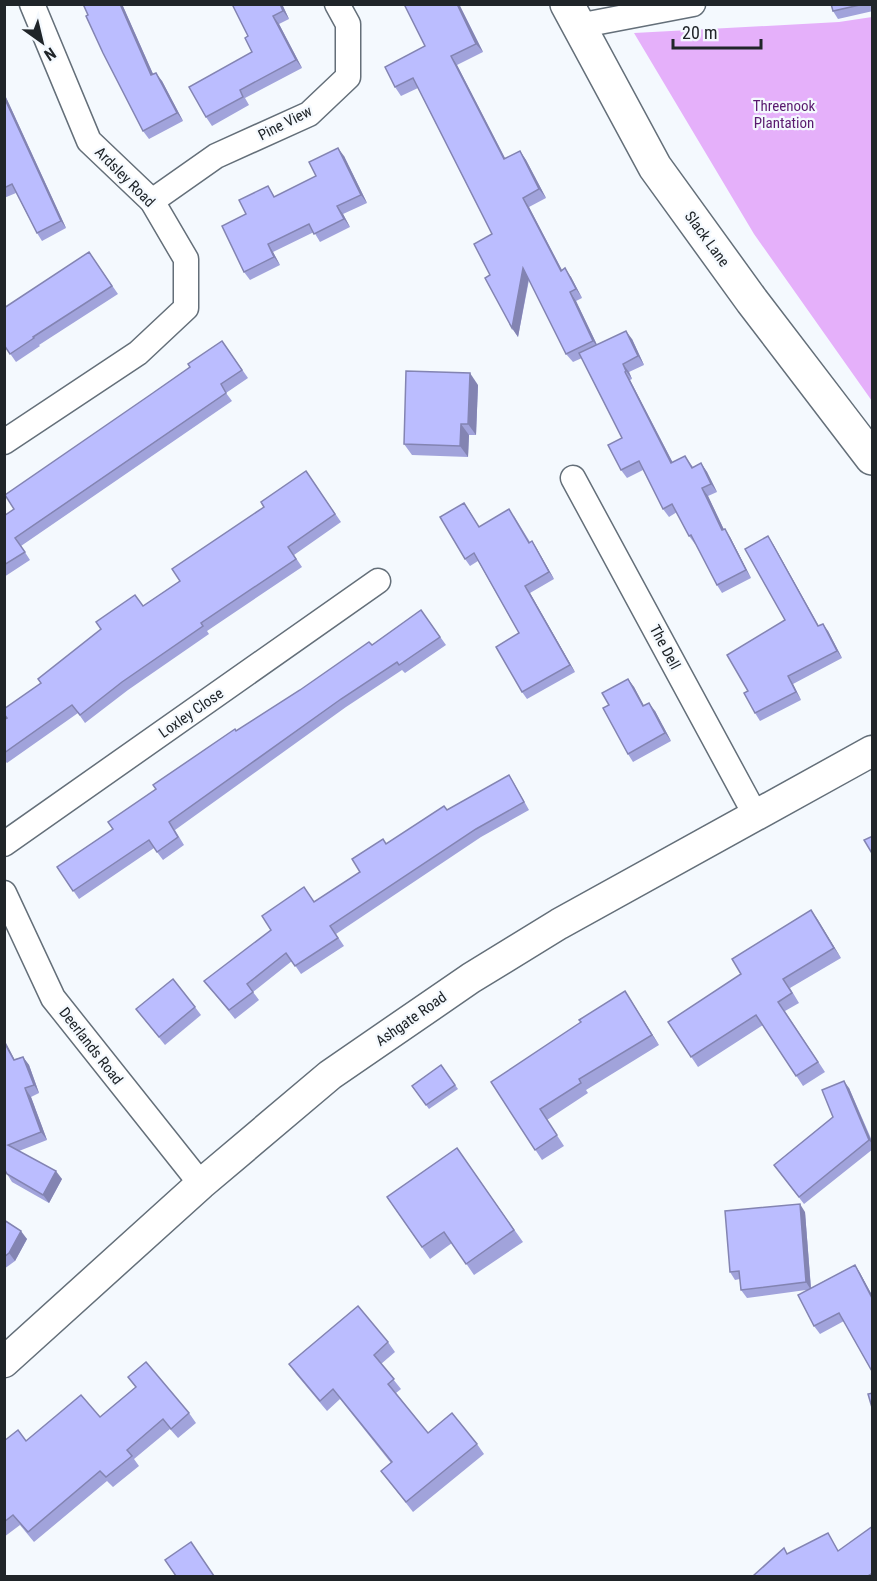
<svg xmlns="http://www.w3.org/2000/svg" width="877" height="1581" viewBox="0 0 877 1581" font-family="'Roboto Condensed',sans-serif">
	<style>
		.forest { fill: #e5b0fa }
		.lines { fill: none; stroke-linecap: round; stroke-linejoin: round }
		.minor-casing { stroke: #646f79; stroke-width: 27 }
		.tertiary-casing { stroke: #646f79; stroke-width: 33 }
		.secondary-casing { stroke: #646f79; stroke-width: 36 }
		.minor { stroke: #fff; stroke-width: 24 }
		.tertiary { stroke: #fff; stroke-width: 30 }
		.secondary { stroke: #fff; stroke-width: 33 }
		.wall { fill: #a1a3db }
		.shaded-wall { fill: #8384b2 }
		.building { fill: #bbbdff; stroke: #8384b2; stroke-width: 1.5 }
		.labels { text-anchor: middle; stroke-width: 4.5; stroke-linejoin: round; paint-order: stroke }
		.park-label { font-size: 15px; fill: #5a1a6f; stroke: #f4f9fe }
		.street-label { font-size: 15px; fill: #202529; stroke: #f4f9fe }
	</style>
	<rect width="100%" height="100%" fill="#f4f9fe"/>
	<polygon class="forest" points="872,17 872,401 754,234 634,33 839,22"/>
	<g class="lines">
		<g class="minor-casing">
			<g id="minor">
				<polyline points="578,26 693,4"/>
				<polyline points="152,201 216,156 309,114 348,77 348,24 337,4"/>
				<polyline points="4,442 138,353 186,308 186,259 152,201 89,141 32,4"/>
				<polyline points="573,478 756,816"/>
				<polyline points="4,844 378,581"/>
				<polyline points="4,893 53,998 201,1184"/>
			</g>
		</g>
		<g class="tertiary-casing">
			<polyline id="tertiary" points="4,1362 201,1184 330,1075 471,978 559,924 872,751"/>
		</g>
		<g class="secondary-casing">
			<polyline id="secondary" points="567,4 655,167 752,301 872,458"/>
		</g>
		<use href="#minor" class="minor"/>
		<use href="#tertiary" class="tertiary"/>
		<use href="#secondary" class="secondary"/>
	</g>
	<g class="wall">
		<polygon points="122,4 153,74 162,81 183,121 149,139 143,131"/>
		<polygon points="232,4 282,4 289,19 279,24 302,68 245,98 249,105 212,126 206,117 252,52 248,36"/>
		<polygon points="404,4 459,4 483,52 457,65 505,158 520,151 526,160 546,198 529,207 562,270 571,277 582,298 576,301 597,345 632,339 644,365 629,372 632,379 630,380 673,463 685,456 693,467 701,463 707,472 717,492 708,496 724,530 730,537 751,578 722,593 717,585 696,544 695,544 689,536 677,512 669,517 663,509 643,470 627,478 621,470 622,438 582,358 573,362 566,354 529,280 518,337 512,328 490,275 492,234 418,88 401,96 395,87 425,46"/>
		<polygon points="831,4 873,4 873,11 838,19 833,11"/>
		<polygon points="4,93 66,228 42,241 37,233 16,193 4,198"/>
		<polygon points="344,156 367,203 343,214 350,227 320,242 314,232 273,252 280,265 250,280 244,272 246,214 268,186 275,197 316,176"/>
		<polygon points="89,252 118,294 39,345 40,346 16,362 4,345"/>
		<polygon points="222,341 248,378 226,393 232,401 21,546 30,560 4,577 4,516 14,509 150,395 190,367"/>
		<polygon points="478,385 476,435 469,435 468,457 412,455 404,444"/>
		<polygon points="306,471 341,522 294,555 302,567 207,631 209,634 128,690 85,723 78,713 7,763 4,760 4,720 41,683 143,606 180,581 264,507"/>
		<polygon points="469,510 479,527 514,516 530,542 532,541 537,549 554,579 530,593 575,672 527,699 522,692 519,633 478,561 470,566 465,559"/>
		<polygon points="773,544 819,626 828,631 842,658 793,684 801,700 760,721 755,713 748,691 785,620"/>
		<polygon points="421,610 446,645 405,673 402,670 346,707 175,830 184,845 163,860 154,848 79,899 57,867 113,829 156,789 236,731 372,645"/>
		<polygon points="628,679 634,687 644,706 655,711 671,741 633,762 628,754 609,705"/>
		<polygon points="509,775 514,783 529,810 481,837 336,934 344,946 301,974 292,961 253,992 259,1000 235,1019 204,981 314,902 360,872 386,844"/>
		<polygon points="811,910 841,958 790,988 799,1003 785,1011 825,1072 803,1086 763,1025 698,1067 668,1022 741,974"/>
		<polygon points="632,1002 659,1045 586,1090 588,1093 547,1120 564,1146 542,1160 491,1082"/>
		<polygon points="195,1007 201,1015 165,1045 136,1009"/>
		<polygon points="23,1057 29,1065 39,1093 31,1097 47,1140 19,1151 62,1179 49,1203 12,1182 7,1174 15,1059"/>
		<polygon points="441,1065 458,1089 429,1109 412,1086"/>
		<polygon points="849,1088 873,1143 873,1149 804,1204 774,1165 833,1117"/>
		<polygon points="457,1148 523,1242 474,1275 452,1243 430,1259 387,1197"/>
		<polygon points="805,1212 811,1288 855,1265 860,1273 873,1297 873,1373 844,1321 820,1334 814,1326 806,1290 747,1298 741,1290 740,1279 735,1280 730,1272"/>
		<polygon points="4,1220 27,1239 15,1261 4,1269"/>
		<polygon points="388,1342 395,1352 381,1364 401,1389 396,1393 428,1433 477,1444 484,1454 413,1512 381,1471 391,1463 340,1399 327,1411 296,1374 289,1364"/>
		<polygon points="128,1377 189,1413 196,1423 178,1438 170,1429 134,1459 139,1466 113,1487 107,1481 34,1542 20,1525 4,1537 4,1441 26,1441 100,1417 136,1387"/>
	</g>
	<g class="shaded-wall">
		<polygon points="120,4 122,4 157,83 151,75"/>
		<polygon points="280,4 282,4 289,19 283,11"/>
		<polygon points="457,4 459,4 483,52 476,44"/>
		<polygon points="273,16 279,24 302,68 296,60"/>
		<polygon points="451,56 457,65 510,168 504,159"/>
		<polygon points="156,73 162,81 183,121 177,113"/>
		<polygon points="4,93 66,228 61,221 4,97"/>
		<polygon points="338,148 344,156 367,203 361,195"/>
		<polygon points="520,151 526,160 546,198 539,189"/>
		<polygon points="523,198 529,207 567,280 561,271"/>
		<polygon points="337,206 343,214 350,227 344,219"/>
		<polygon points="268,244 273,252 280,265 274,257"/>
		<polygon points="523,268 529,277 518,337 512,328"/>
		<polygon points="565,268 571,277 582,298 576,289"/>
		<polygon points="570,292 576,301 599,349 593,341"/>
		<polygon points="626,331 632,339 644,365 638,356"/>
		<polygon points="623,364 629,372 632,379 626,371"/>
		<polygon points="625,372 630,380 677,471 671,463"/>
		<polygon points="470,373 478,385 476,435 468,424"/>
		<polygon points="461,424 469,435 468,457 460,446"/>
		<polygon points="701,463 707,472 717,492 711,484"/>
		<polygon points="702,488 708,496 728,538 722,530"/>
		<polygon points="725,529 730,537 751,578 746,570"/>
		<polygon points="768,536 773,544 823,634 818,626"/>
		<polygon points="532,541 537,549 554,579 549,572"/>
		<polygon points="525,586 530,593 575,672 570,665"/>
		<polygon points="823,624 828,631 842,658 837,651"/>
		<polygon points="788,676 793,684 801,700 796,692"/>
		<polygon points="628,679 634,687 649,715 643,706"/>
		<polygon points="649,703 655,711 671,741 665,733"/>
		<polygon points="811,910 818,920 841,958 834,948"/>
		<polygon points="625,991 632,1002 659,1045 652,1035"/>
		<polygon points="4,1039 19,1068 14,1060 4,1042"/>
		<polygon points="23,1057 29,1065 39,1093 34,1085"/>
		<polygon points="844,1081 849,1088 873,1145 869,1140"/>
		<polygon points="25,1088 31,1097 47,1140 41,1132"/>
		<polygon points="56,1171 62,1179 49,1203 43,1195"/>
		<polygon points="800,1204 805,1212 811,1290 806,1282"/>
		<polygon points="21,1231 27,1239 15,1261 9,1253"/>
		<polygon points="855,1265 860,1273 873,1297 873,1300"/>
	</g>
	<g class="building">
		<polygon points="83,4 120,4 151,75 156,73 177,113 143,131 103,53 86,16 88,15"/>
		<polygon points="232,4 280,4 283,11 273,16 296,60 240,90 243,97 206,117 189,87 252,52 245,38 248,36"/>
		<polygon points="404,4 457,4 476,44 451,56 504,159 520,151 539,189 523,198 561,271 565,268 576,289 570,292 593,341 566,354 523,268 512,328 485,278 490,275 474,244 492,234 413,78 395,87 385,67 425,46"/>
		<polygon points="831,4 864,4 833,11"/>
		<polygon points="4,97 61,221 37,233 12,184 4,188"/>
		<polygon points="338,148 361,195 337,206 344,219 314,234 309,224 268,244 274,257 244,272 222,226 246,214 239,200 268,186 274,197 316,176 309,162"/>
		<polygon points="89,252 112,286 33,337 34,338 10,354 4,345 4,308"/>
		<polygon points="626,331 638,356 623,364 626,371 625,372 671,463 685,456 692,468 701,463 711,484 702,488 722,530 725,529 746,570 717,585 691,535 689,536 672,504 663,509 639,461 621,470 608,445 622,438 579,353"/>
		<polygon points="222,341 242,370 221,384 226,393 15,538 25,552 4,565 4,516 14,509 5,495 150,395 190,367 188,364"/>
		<polygon points="406,371 470,373 468,424 461,424 460,446 404,444"/>
		<polygon points="306,471 335,514 288,547 296,559 201,623 203,626 122,682 80,715 72,705 4,753 4,720 7,718 4,714 4,709 41,683 38,679 101,629 96,622 135,595 143,606 180,581 172,569 264,507 261,502"/>
		<polygon points="464,503 479,527 509,509 529,543 532,541 549,572 525,586 570,665 522,692 496,647 519,633 474,553 465,559 440,517"/>
		<polygon points="768,536 818,626 823,624 837,651 788,676 796,692 755,713 744,693 748,691 727,655 785,620 745,549"/>
		<polygon points="421,610 440,637 399,665 397,662 341,699 169,822 178,837 157,852 149,840 73,891 57,867 113,829 108,822 156,789 153,785 235,729 236,731 300,690 369,642 372,645"/>
		<polygon points="628,679 643,706 649,703 665,733 628,754 603,708 609,705 602,693"/>
		<polygon points="509,775 524,802 476,829 330,926 338,938 295,966 286,953 247,984 253,992 229,1010 204,981 271,930 262,916 304,887 314,902 360,872 352,859 383,839 386,844 444,806 447,810"/>
		<polygon points="873,836 873,855 864,840"/>
		<polygon points="811,910 834,948 783,979 792,993 778,1002 818,1062 796,1076 756,1015 691,1057 668,1022 741,974 732,959"/>
		<polygon points="173,979 195,1007 159,1037 136,1009"/>
		<polygon points="625,991 652,1035 579,1079 581,1083 540,1109 557,1135 535,1150 491,1082 581,1022 579,1020"/>
		<polygon points="4,1042 14,1060 23,1057 34,1085 25,1088 41,1132 8,1145 56,1171 43,1195 7,1174 4,1168"/>
		<polygon points="441,1065 455,1085 426,1105 412,1086"/>
		<polygon points="844,1081 869,1140 799,1197 774,1165 833,1117 822,1090"/>
		<polygon points="457,1148 514,1230 466,1264 444,1232 422,1247 387,1197"/>
		<polygon points="800,1204 806,1282 741,1290 739,1271 730,1272 725,1211"/>
		<polygon points="4,1220 21,1231 9,1253 4,1257"/>
		<polygon points="855,1265 873,1300 873,1373 839,1313 814,1326 798,1295"/>
		<polygon points="358,1306 388,1342 374,1355 394,1379 388,1384 428,1433 452,1413 477,1444 406,1502 381,1471 392,1462 333,1389 320,1401 289,1364"/>
		<polygon points="146,1362 189,1413 171,1429 163,1419 127,1450 132,1456 106,1477 100,1471 28,1532 13,1515 4,1522 4,1441 18,1430 26,1441 81,1395 100,1417 136,1387 128,1377"/>
		<polygon points="873,1393 873,1411 868,1394"/>
		<polygon points="873,1526 873,1573 868,1576 753,1576 784,1548 787,1554 828,1533 838,1551"/>
		<polygon points="191,1542 214,1576 176,1576 165,1560"/>
	</g>
	<g class="labels">
		<g class="park-label">
			<text x="784" y="111">Threenook<tspan x="784" dy="17">Plantation</tspan></text>
		</g>
		<g class="street-label">
			<text transform="translate(285 123) rotate(-27)" y="5">Pine View</text>
			<text transform="translate(125 177) rotate(45)" y="5">Ardsley Road</text>
			<text transform="translate(707 239) rotate(54)" y="5">Slack Lane</text>
			<text transform="translate(665 647) rotate(62)" y="5">The Dell</text>
			<text transform="translate(191 713) rotate(-35)" y="5">Loxley Close</text>
			<text transform="translate(411 1019) rotate(-35)" y="5">Ashgate Road</text>
			<text transform="translate(91 1046) rotate(52)" y="5">Deerlands Road</text>
		</g>
	</g>
	<rect width="877" height="1581" fill="none" stroke="#202529" stroke-width="12"/>
	<g transform="translate(42 42) rotate(146)" stroke="#f4f9fe" stroke-width="4.5" paint-order="stroke">
	<path d="M0-4.5L10 22L0 15L-10 22Z" fill="#202529"/>
	<text y="-9" font-size="16" font-weight="bold" text-anchor="middle" fill="#202529">N</text>
	</g>
	<path d="M673 39v9h88v-9" fill="none" stroke="#202529" stroke-width="3"/>
	<text x="682" y="39" font-size="18" fill="#202529" stroke="#f4f9fe" stroke-width="4.5" paint-order="stroke">20 m</text>
</svg>
